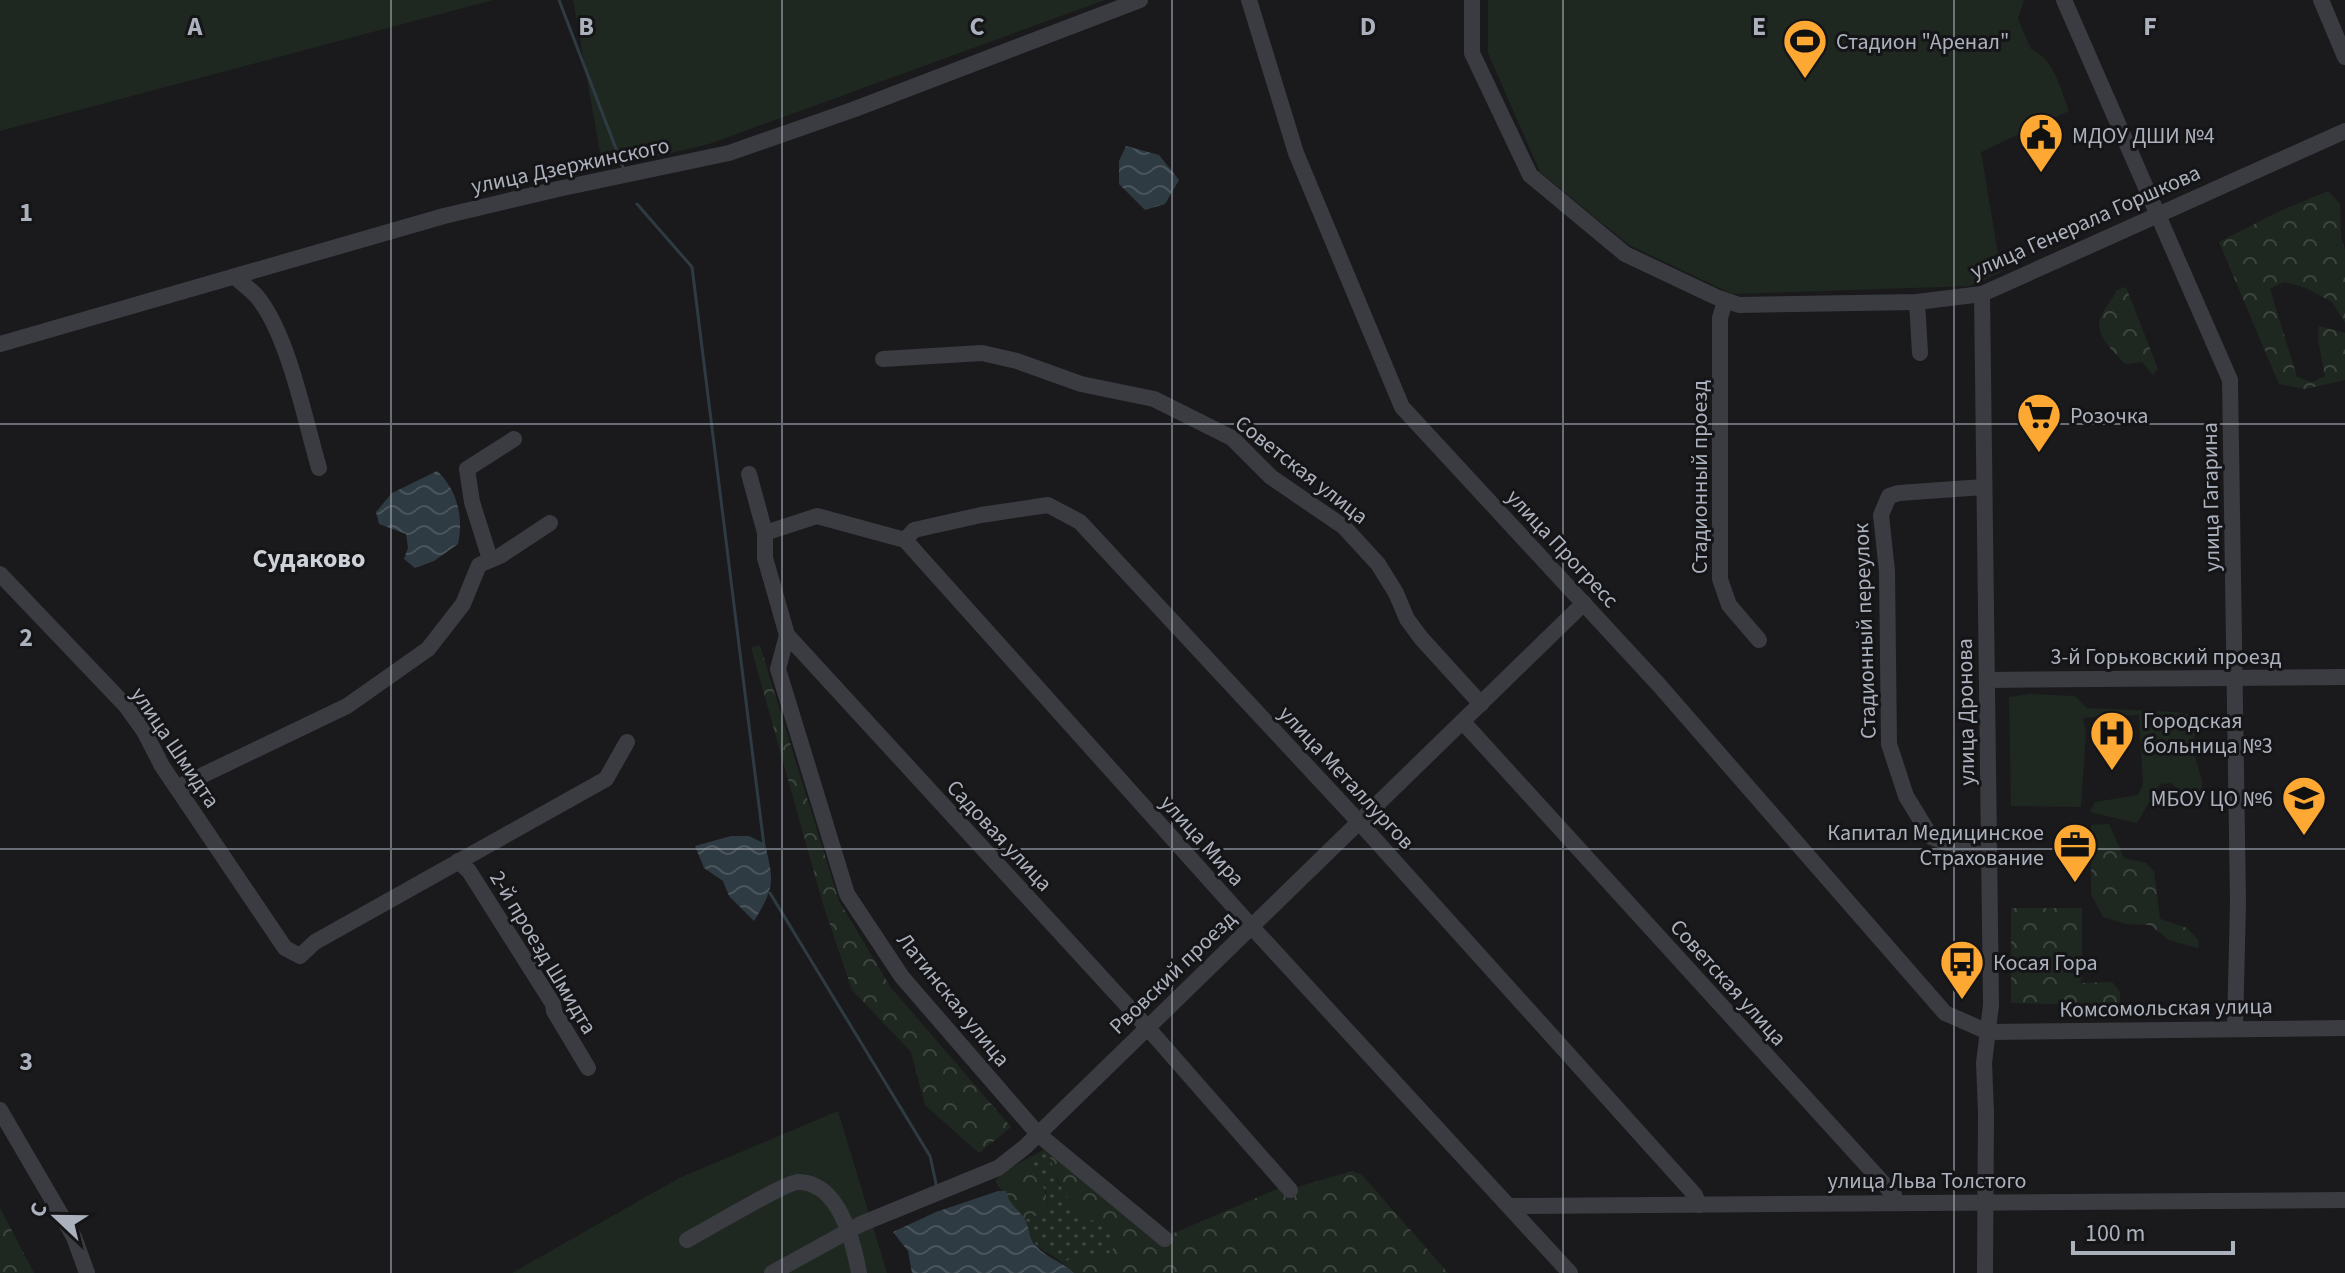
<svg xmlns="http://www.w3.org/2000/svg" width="2345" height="1273" viewBox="0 0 2345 1273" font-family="'Source Sans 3',sans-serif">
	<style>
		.grass { fill: url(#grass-dots) }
		.forest { fill: url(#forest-crowns) }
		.green { fill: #1f2820 }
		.water { fill: url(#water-waves) }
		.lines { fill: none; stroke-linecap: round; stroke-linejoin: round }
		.stream { stroke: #2f3b42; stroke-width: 3 }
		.minor { stroke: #3b3c42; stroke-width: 16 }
		.grid { fill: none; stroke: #acb2bd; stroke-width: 2; stroke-opacity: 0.55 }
		.labels { text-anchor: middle; stroke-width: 6; stroke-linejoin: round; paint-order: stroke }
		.poi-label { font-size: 22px; fill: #acb2bd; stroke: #151518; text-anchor: start }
		.street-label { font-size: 22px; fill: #acb2bd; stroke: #151518 }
		.quarter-label { font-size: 26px; font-weight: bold; fill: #cdd1d8; stroke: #151518 }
		.grid-label { font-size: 26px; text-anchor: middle; font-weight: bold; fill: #acb2bd; stroke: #151518; stroke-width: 6; stroke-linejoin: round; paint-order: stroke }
	</style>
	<defs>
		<pattern id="grass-dots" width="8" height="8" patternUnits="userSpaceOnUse" patternTransform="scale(2)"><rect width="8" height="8" fill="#1f2820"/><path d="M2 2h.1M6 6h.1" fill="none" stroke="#3d453e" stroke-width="1.8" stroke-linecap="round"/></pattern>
		<pattern id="forest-crowns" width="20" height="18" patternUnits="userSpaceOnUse" patternTransform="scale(2)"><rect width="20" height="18" fill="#1f2820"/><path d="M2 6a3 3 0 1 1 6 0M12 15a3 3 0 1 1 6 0" fill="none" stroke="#3d453e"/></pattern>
		<pattern id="water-waves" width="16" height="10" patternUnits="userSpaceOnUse" patternTransform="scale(2)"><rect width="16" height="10" fill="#2f3b42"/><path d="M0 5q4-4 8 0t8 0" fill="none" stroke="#4a555b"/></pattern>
	</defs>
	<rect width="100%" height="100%" fill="#1a1a1d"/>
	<path class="grass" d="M1047,1148L1052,1152L1057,1181L1063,1190L1084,1216L1105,1222L1112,1228L1113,1249L1107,1255L1066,1261L1064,1264C1040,1244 1034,1254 1025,1219L1033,1218L1048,1204L1046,1191L1021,1162Z"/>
	<g class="forest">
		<polygon points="2328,191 2340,204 2341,237 2345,250 2345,323 2332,302 2306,288 2284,282 2270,289 2297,377 2312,382 2325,376 2318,339 2319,326 2345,333 2345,380 2305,389 2279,384 2219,242 2280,211"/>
		<path d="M2126,287L2158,369L2153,375L2142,362L2125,364C2115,353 2095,336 2100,319C2103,310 2112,300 2117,290Z"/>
		<polygon points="760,646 839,901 891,988 1011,1127 979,1153 925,1105 911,1052 852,990 823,904 751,647"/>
		<polygon points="2109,824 2124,858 2146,863 2154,871 2160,919 2187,928 2199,941 2198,948 2169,940 2150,925 2126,924 2103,917 2091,894 2091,825"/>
		<polygon points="2011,908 2082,908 2082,961 2064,970 2083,976 2079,983 2112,982 2120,992 2120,1005 2011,1003"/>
		<path d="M1052,1152L1160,1239L1282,1187L1294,1188L1352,1171L1362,1175L1448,1273H1074L1064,1264L1069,1259L1107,1255L1113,1249L1112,1229C1103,1220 1092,1223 1084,1216C1065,1200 1055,1177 1049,1154Z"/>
		<path d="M1021,1162L1029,1163C1040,1176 1045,1188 1048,1205L1033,1218L1025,1219C1013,1208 1008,1195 998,1186L996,1181L1001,1174Z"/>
		<polygon points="0,1208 34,1273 0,1273"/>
	</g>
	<g class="green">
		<polygon points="0,0 493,0 0,131"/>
		<polygon points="573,0 1105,0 709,144 603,169"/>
		<path d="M1488,0H2024L2018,19L2031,49C2055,60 2060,88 2069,111L1981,152L2001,272L1970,286L1732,294L1629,245L1540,172L1488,53Z"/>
		<polygon points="2030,694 2075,696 2087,708 2176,712 2202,717 2198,730 2186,753 2195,756 2202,781 2202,800 2186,796 2171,783 2160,784 2137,823 2090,812 2095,802 2138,795 2143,784 2139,715 2083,718 2086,733 2081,807 2011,806 2009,697"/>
		<polygon points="838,1111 887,1273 512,1273 679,1178"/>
	</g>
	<g class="water">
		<polygon points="1126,146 1159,155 1179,180 1165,204 1145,210 1119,184 1119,161"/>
		<path d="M437,471C457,489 464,518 458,544L434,561L415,568L404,559L408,548L406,534L379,524L376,512L392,493Z"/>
		<path d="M731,836H749L765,844C774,882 775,887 754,921L729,896L723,881L704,868L695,846Z"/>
		<path d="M998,1191H1006C1009,1204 1017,1208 1024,1218C1030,1227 1028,1239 1037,1247C1046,1257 1062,1262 1074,1273H912L908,1251L893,1232L936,1212Z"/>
	</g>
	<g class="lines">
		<g class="stream">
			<polyline points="559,0 623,167"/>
			<polyline points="637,204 692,267 764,846"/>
			<polyline points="770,893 930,1156 937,1188"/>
		</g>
		<g class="minor">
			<polyline points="1249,0 1296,153 1402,407 1659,685 1945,1013 1988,1032 2345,1028"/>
			<polyline points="1472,0 1472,53 1530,175 1625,254 1716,297 1739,305 1917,302 1982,294 2345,131"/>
			<polyline points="2064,0 2230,380 2238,902 2235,1028"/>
			<polyline points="2321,0 2345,57"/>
			<path d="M236,278C244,285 253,291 259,299C289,338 305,420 319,468"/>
			<polyline points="1982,294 1991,1005 1984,1063 1986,1113 1985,1273"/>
			<polyline points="1725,301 1720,318 1720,579 1729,605 1759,640"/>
			<polyline points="1917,302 1920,353"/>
			<polyline points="0,344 444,216 558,189 729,153 855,109 1140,0"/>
			<polyline points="883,359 982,353 1017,361 1081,384 1154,399 1232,438 1271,477 1344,527 1378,564 1396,593 1407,619 1421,638 1481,704"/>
			<polyline points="749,474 765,533 765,558 787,635 1146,1026 1290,1190"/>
			<polyline points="1984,487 1899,493 1889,496 1881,515 1887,571 1889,744 1906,796 1931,837 1989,858"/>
			<polyline points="765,533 817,516 905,540 1251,926 1570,1273"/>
			<polyline points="905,540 914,530 981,515 1048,505 1080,522 1360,823 1695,1195 1699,1205"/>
			<polyline points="490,559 472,502 467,469 514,439"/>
			<polyline points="0,574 126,706 144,731 162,766 285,948 300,956 315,942 606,779 627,742"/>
			<polyline points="787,635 778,669 847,894 902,977 1038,1134 1165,1239"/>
			<polyline points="1987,680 2345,677"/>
			<polyline points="1463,722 1894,1195 1895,1202"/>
			<polyline points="178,787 347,706 428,649 463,604 479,565 500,556 550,523"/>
			<polyline points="458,861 469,871 553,1004 554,1011 588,1068"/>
			<polyline points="0,1110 74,1237 87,1273"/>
			<polyline points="1510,1206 2345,1200"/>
			<path d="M687,1240C704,1231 786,1182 798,1182C839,1182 853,1240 859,1273"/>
			<polyline points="772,1273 861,1224 998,1168 1025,1147 1584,603"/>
		</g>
	</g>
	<path class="grid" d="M391,0V1273M782,0V1273M1172,0V1273M1563,0V1273M1954,0V1273M0,424H2345M0,849H2345"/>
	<defs>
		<g id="stadium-pin" transform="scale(2.3)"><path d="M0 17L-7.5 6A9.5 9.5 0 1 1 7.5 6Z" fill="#fca833" stroke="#151518"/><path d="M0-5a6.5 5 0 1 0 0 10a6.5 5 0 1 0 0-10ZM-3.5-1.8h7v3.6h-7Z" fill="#111"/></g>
		<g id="civic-pin" transform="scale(2.3)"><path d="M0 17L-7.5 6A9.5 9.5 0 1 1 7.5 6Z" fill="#fca833" stroke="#151518"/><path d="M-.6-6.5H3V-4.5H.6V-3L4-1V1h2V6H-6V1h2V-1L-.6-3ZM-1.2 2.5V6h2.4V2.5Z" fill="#111"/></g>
		<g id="supermarket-pin" transform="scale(2.3)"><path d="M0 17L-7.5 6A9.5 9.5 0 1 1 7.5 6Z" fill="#fca833" stroke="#151518"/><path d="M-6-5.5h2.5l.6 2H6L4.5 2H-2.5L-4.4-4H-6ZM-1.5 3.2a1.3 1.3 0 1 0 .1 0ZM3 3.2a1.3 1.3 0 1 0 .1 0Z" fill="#111"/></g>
		<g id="hospital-pin" transform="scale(2.3)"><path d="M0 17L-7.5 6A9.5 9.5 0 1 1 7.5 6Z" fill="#fca833" stroke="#151518"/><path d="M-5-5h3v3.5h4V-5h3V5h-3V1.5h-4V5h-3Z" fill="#111"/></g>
		<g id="school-pin" transform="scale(2.3)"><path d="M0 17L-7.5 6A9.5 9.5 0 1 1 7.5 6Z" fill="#fca833" stroke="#151518"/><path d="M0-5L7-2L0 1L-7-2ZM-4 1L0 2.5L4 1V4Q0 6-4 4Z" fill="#111"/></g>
		<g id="office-pin" transform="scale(2.3)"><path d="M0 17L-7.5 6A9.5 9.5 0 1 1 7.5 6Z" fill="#fca833" stroke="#151518"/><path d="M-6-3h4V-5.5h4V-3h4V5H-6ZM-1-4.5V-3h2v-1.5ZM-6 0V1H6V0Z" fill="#111"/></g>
		<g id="bus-pin" transform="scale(2.3)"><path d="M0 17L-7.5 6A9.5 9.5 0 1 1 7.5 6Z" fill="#fca833" stroke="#151518"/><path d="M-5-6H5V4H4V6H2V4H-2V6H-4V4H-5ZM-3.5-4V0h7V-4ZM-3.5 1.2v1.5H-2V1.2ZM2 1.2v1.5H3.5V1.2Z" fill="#111"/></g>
	</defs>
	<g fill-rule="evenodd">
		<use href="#stadium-pin" x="1805" y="41"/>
		<use href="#civic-pin" x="2041" y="135"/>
		<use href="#supermarket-pin" x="2039" y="415"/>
		<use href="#hospital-pin" x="2112" y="733"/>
		<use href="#school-pin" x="2304" y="798"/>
		<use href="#office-pin" x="2075" y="845"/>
		<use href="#bus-pin" x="1962" y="962"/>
	</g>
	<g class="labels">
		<g class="poi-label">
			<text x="1836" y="49">Стадион "Аренал"</text>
			<text x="2072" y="143">МДОУ ДШИ №4</text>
			<text x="2070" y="423">Розочка</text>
			<text x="2143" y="728">Городская<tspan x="2143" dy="25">больница №3</tspan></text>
			<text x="2273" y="806" text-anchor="end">МБОУ ЦО №6</text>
			<text x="2044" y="840" text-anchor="end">Капитал Медицинское<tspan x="2044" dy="25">Страхование</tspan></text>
			<text x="1993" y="970">Косая Гора</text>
		</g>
		<g class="street-label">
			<text transform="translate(570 165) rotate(-12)" y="8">улица Дзержинского</text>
			<text transform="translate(2085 221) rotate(-24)" y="8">улица Генерала Горшкова</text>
			<text transform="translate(1302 469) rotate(38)" y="8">Советская улица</text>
			<text transform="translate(1699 477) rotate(-90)" y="8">Стадионный проезд</text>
			<text transform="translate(2210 497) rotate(-91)" y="8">улица Гагарина</text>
			<text transform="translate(1563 548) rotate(47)" y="8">улица Прогресс</text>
			<text transform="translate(1864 631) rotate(-92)" y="8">Стадионный переулок</text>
			<text x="2166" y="664">3-й Горьковский проезд</text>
			<text transform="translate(1965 712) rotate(-91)" y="8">улица Дронова</text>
			<text transform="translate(176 747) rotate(56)" y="8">улица Шмидта</text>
			<text transform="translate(1347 777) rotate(47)" y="8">улица Металлургов</text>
			<text transform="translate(1000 835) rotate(47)" y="8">Садовая улица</text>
			<text transform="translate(1203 840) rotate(48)" y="8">улица Мира</text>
			<text transform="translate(544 952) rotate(59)" y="8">2-й проезд Шмидта</text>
			<text transform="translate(1172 972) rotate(-44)" y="8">Рвовский проезд</text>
			<text transform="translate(1729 982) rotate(48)" y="8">Советская улица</text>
			<text transform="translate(954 999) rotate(51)" y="8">Латинская улица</text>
			<text transform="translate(2166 1007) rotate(-1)" y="8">Комсомольская улица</text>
			<text x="1927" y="1188">улица Льва Толстого</text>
		</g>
		<g class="quarter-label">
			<text x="309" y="567">Судаково</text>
		</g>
	</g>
	<g class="grid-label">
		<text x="195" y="35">A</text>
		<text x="586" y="35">B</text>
		<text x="977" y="35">C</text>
		<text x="1368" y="35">D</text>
		<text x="1759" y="35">E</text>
		<text x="2150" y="35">F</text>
		<text x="26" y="221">1</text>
		<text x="26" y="646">2</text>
		<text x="26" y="1070">3</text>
	</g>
	<g transform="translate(56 1217) rotate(292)" stroke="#151518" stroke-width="6" paint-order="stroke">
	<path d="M0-6L14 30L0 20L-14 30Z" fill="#acb2bd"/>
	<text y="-12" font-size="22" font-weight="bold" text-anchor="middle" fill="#acb2bd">С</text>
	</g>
	<path d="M2073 1241v12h160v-12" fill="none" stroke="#acb2bd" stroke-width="4"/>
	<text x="2085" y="1241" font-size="24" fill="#acb2bd" stroke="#151518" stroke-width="6" paint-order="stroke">100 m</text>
</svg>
